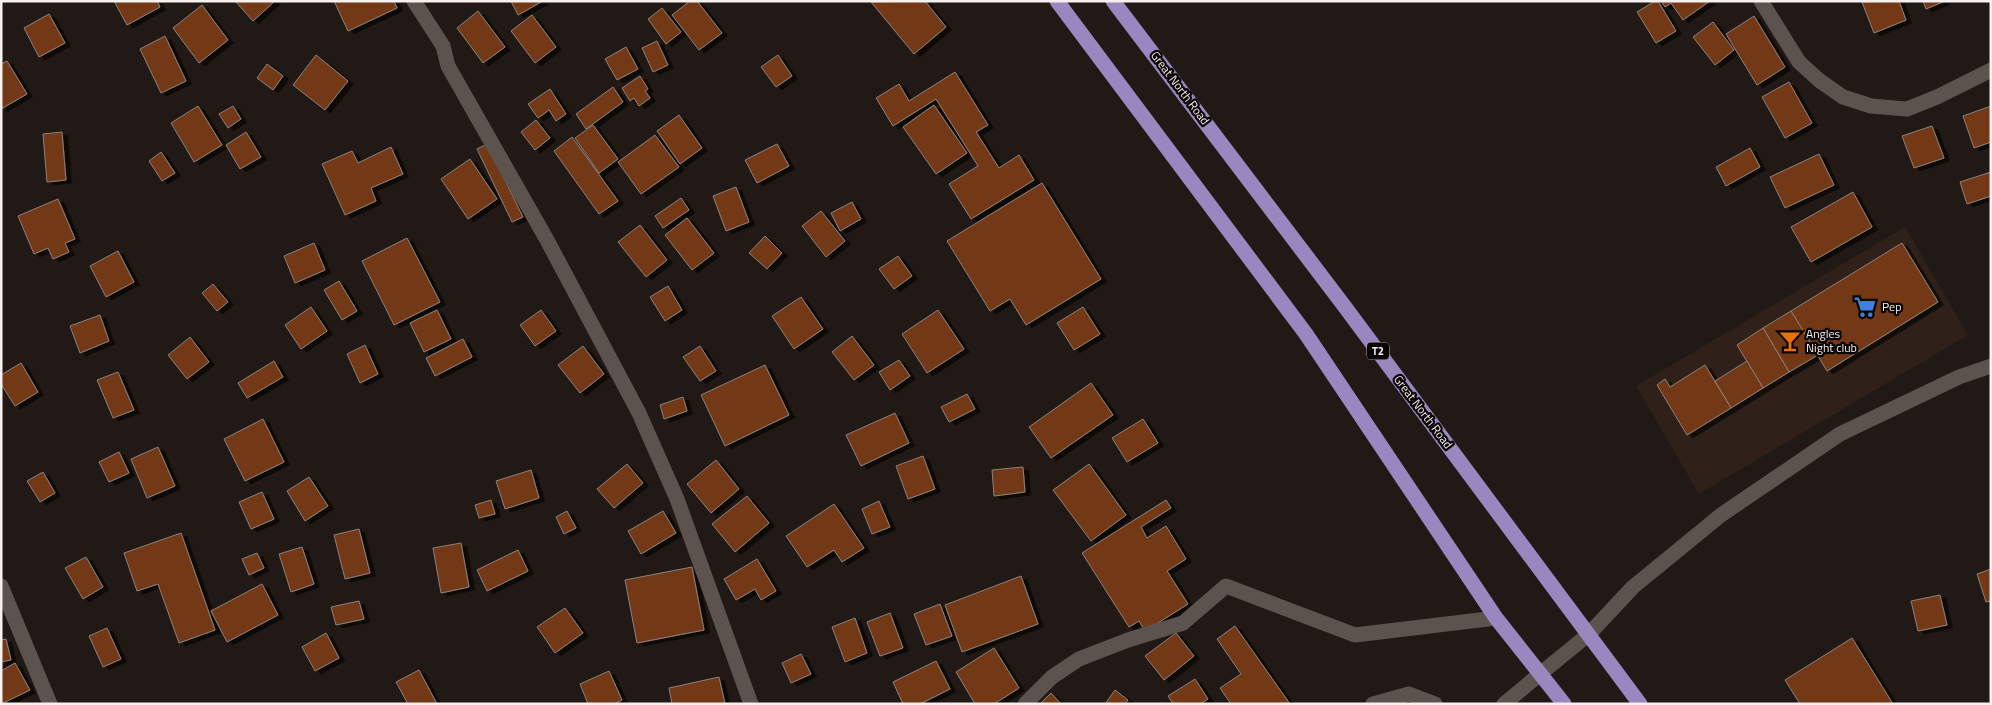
<svg xmlns="http://www.w3.org/2000/svg" width="1992" height="705" viewBox="0 0 1992 705" font-family="'Titillium Web',sans-serif">
	<style>
		.built { fill: #2f211a }
		.building { fill: #733718; stroke: #8d827d; filter: url(#shadow) }
		.lines { fill: none; stroke-linecap: round; stroke-linejoin: round }
		.minor { stroke: #5d534e; stroke-width: 15 }
		.secondary { stroke: #5d534e; stroke-width: 15 }
		.trunk { stroke: #9987c0; stroke-width: 15 }
		.labels { text-anchor: middle; stroke-width: 4.5; stroke-linejoin: round; paint-order: stroke }
		.shield { fill: #080504; stroke: #afaaa8; stroke-width: 1 }
		.shield-label { font-size: 11px; font-weight: bold; fill: #f6f0ee }
		.street-label { font-size: 12px; fill: #f6f0ee; stroke: #080504 }
		.poi-label { font-size: 12px; fill: #f6f0ee; stroke: #080504; text-anchor: start }
	</style>
	<defs>
		<filter id="shadow"><feDropShadow dx="5.5" dy="3" stdDeviation="0" flood-color="#0009"/></filter>
	</defs>
	<rect width="100%" height="100%" fill="#211915"/>
	<polygon class="built" points="1905,227 1968,335 1699,494 1636,386"/>
	<g class="building">
		<polygon points="114,1 157,1 160,7 127,25"/>
		<polygon points="235,1 275,1 253,21"/>
		<polygon points="334,1 394,1 397,8 348,31"/>
		<polygon points="511,1 543,1 518,15"/>
		<polygon points="690,1 697,1 722,33 699,50 672,15"/>
		<polygon points="925,1 946,27 914,54 871,2"/>
		<polygon points="1655,1 1658,1 1676,31 1656,43 1637,12"/>
		<polygon points="1661,1 1710,1 1683,20 1671,3 1665,7"/>
		<polygon points="1899,1 1906,20 1874,33 1862,2"/>
		<polygon points="1923,1 1945,1 1926,9"/>
		<polygon points="202,5 228,40 199,63 173,28"/>
		<polygon points="662,8 681,32 666,44 648,19"/>
		<polygon points="478,11 505,47 483,63 457,28"/>
		<polygon points="49,14 65,43 39,57 24,28"/>
		<polygon points="532,15 556,47 535,63 511,31"/>
		<polygon points="1754,16 1785,67 1757,85 1726,34"/>
		<polygon points="1713,22 1734,50 1715,65 1693,37"/>
		<polygon points="165,36 186,81 161,93 140,49"/>
		<polygon points="657,41 668,65 653,72 642,48"/>
		<polygon points="626,47 638,69 617,80 605,59"/>
		<polygon points="316,55 348,81 325,110 293,85"/>
		<polygon points="778,55 792,76 776,87 761,67"/>
		<polygon points="7,61 27,94 1,109 1,64"/>
		<polygon points="267,64 283,76 273,90 257,78"/>
		<polygon points="955,72 988,125 976,132 999,168 1019,155 1034,180 971,219 949,184 978,166 936,99 893,126 876,98 899,84 909,101"/>
		<polygon points="640,76 648,89 645,91 650,98 639,106 634,98 630,101 622,88"/>
		<polygon points="1789,82 1812,123 1785,138 1762,97"/>
		<polygon points="613,87 623,102 586,129 576,114"/>
		<polygon points="550,89 566,114 556,121 549,110 538,118 528,104"/>
		<polygon points="934,105 967,153 936,174 903,127"/>
		<polygon points="198,106 222,145 194,162 171,123"/>
		<polygon points="233,106 241,119 228,128 219,114"/>
		<polygon points="1991,106 1991,142 1974,148 1963,116"/>
		<polygon points="679,115 702,148 680,164 657,131"/>
		<polygon points="536,120 550,138 535,150 521,132"/>
		<polygon points="593,125 618,159 599,173 575,138"/>
		<polygon points="1932,126 1944,158 1914,168 1902,136"/>
		<polygon points="62,132 66,180 47,182 43,134"/>
		<polygon points="246,132 261,157 240,169 226,145"/>
		<polygon points="655,135 679,167 641,194 618,162"/>
		<polygon points="572,137 618,201 599,214 554,151"/>
		<polygon points="487,144 523,217 512,222 477,149"/>
		<polygon points="777,144 789,166 757,183 745,160"/>
		<polygon points="391,147 403,174 371,188 376,201 345,215 322,164 352,151 358,163"/>
		<polygon points="1750,148 1760,167 1726,186 1716,167"/>
		<polygon points="161,152 175,173 162,181 149,161"/>
		<polygon points="1819,154 1834,185 1785,208 1770,177"/>
		<polygon points="470,159 497,199 468,219 441,179"/>
		<polygon points="1991,172 1991,196 1967,204 1960,182"/>
		<polygon points="1042,183 1101,279 1026,325 1010,299 990,311 947,241"/>
		<polygon points="736,187 749,222 726,231 713,196"/>
		<polygon points="1853,192 1872,227 1811,262 1791,227"/>
		<polygon points="681,198 689,210 663,228 655,216"/>
		<polygon points="58,199 75,239 65,243 69,252 53,259 48,248 34,254 18,216"/>
		<polygon points="852,202 861,219 840,231 831,213"/>
		<polygon points="821,211 845,241 826,257 802,226"/>
		<polygon points="687,218 714,253 692,270 665,235"/>
		<polygon points="640,225 667,260 646,277 618,242"/>
		<polygon points="765,236 782,253 767,269 749,253"/>
		<polygon points="407,238 440,302 394,325 362,261"/>
		<polygon points="314,243 325,270 295,283 284,256"/>
		<polygon points="1902,243 1938,302 1827,371 1791,311"/>
		<polygon points="118,251 134,282 106,297 90,266"/>
		<polygon points="898,256 912,276 894,289 879,269"/>
		<polygon points="339,281 357,311 342,320 324,290"/>
		<polygon points="213,284 228,302 217,311 202,293"/>
		<polygon points="668,286 682,310 665,321 650,297"/>
		<polygon points="801,297 823,329 794,349 772,316"/>
		<polygon points="311,307 327,331 301,349 285,325"/>
		<polygon points="1083,307 1100,334 1074,350 1057,323"/>
		<polygon points="437,310 451,339 424,352 410,323"/>
		<polygon points="541,310 556,331 535,346 520,325"/>
		<polygon points="938,310 964,349 927,373 902,334"/>
		<polygon points="1791,311 1818,355 1789,372 1763,328"/>
		<polygon points="100,315 109,341 80,353 70,326"/>
		<polygon points="1763,328 1789,372 1763,388 1737,345"/>
		<polygon points="852,336 874,365 854,380 832,352"/>
		<polygon points="190,337 209,362 187,379 168,355"/>
		<polygon points="463,339 472,357 435,376 426,358"/>
		<polygon points="365,345 378,374 360,383 347,354"/>
		<polygon points="583,346 604,374 580,393 558,365"/>
		<polygon points="700,346 716,371 700,381 683,357"/>
		<polygon points="899,360 910,376 890,390 879,372"/>
		<polygon points="274,361 283,377 247,398 238,383"/>
		<polygon points="1747,361 1763,388 1731,408 1715,381"/>
		<polygon points="21,363 38,392 15,406 1,384 1,375"/>
		<polygon points="765,365 789,415 725,446 701,395"/>
		<polygon points="1705,365 1731,408 1687,435 1657,385 1665,379 1670,387"/>
		<polygon points="118,372 134,410 113,418 97,380"/>
		<polygon points="1091,383 1113,415 1051,458 1029,427"/>
		<polygon points="967,394 975,409 949,422 941,407"/>
		<polygon points="683,397 687,411 664,419 660,405"/>
		<polygon points="895,413 909,443 861,466 846,435"/>
		<polygon points="263,419 284,462 245,481 224,439"/>
		<polygon points="1143,419 1158,443 1127,462 1112,438"/>
		<polygon points="158,447 175,486 147,498 131,459"/>
		<polygon points="119,452 129,473 109,482 99,462"/>
		<polygon points="923,456 935,489 908,499 896,466"/>
		<polygon points="716,460 739,489 711,513 687,484"/>
		<polygon points="627,464 643,483 614,508 597,489"/>
		<polygon points="1089,464 1126,515 1091,541 1053,490"/>
		<polygon points="1023,467 1025,492 994,496 992,470"/>
		<polygon points="531,470 539,498 505,509 496,481"/>
		<polygon points="43,472 55,493 40,502 27,481"/>
		<polygon points="309,477 328,506 305,521 287,491"/>
		<polygon points="262,492 274,519 251,529 239,502"/>
		<polygon points="747,496 769,523 735,552 712,524"/>
		<polygon points="491,500 495,514 479,518 475,505"/>
		<polygon points="1166,500 1171,508 1141,527 1147,538 1166,526 1186,559 1167,571 1188,604 1145,631 1139,621 1129,627 1082,553"/>
		<polygon points="879,501 890,527 872,534 862,509"/>
		<polygon points="834,504 864,548 842,562 834,550 807,567 786,536"/>
		<polygon points="567,511 576,528 564,534 556,517"/>
		<polygon points="663,511 676,533 641,554 628,531"/>
		<polygon points="359,529 370,573 345,579 334,535"/>
		<polygon points="181,533 215,630 179,643 158,584 137,591 124,553"/>
		<polygon points="461,543 469,587 441,593 433,548"/>
		<polygon points="302,547 314,584 291,592 279,554"/>
		<polygon points="518,550 528,571 487,591 477,570"/>
		<polygon points="257,553 264,568 249,575 242,559"/>
		<polygon points="86,557 103,587 83,599 65,568"/>
		<polygon points="757,559 776,591 761,600 755,589 736,600 724,579"/>
		<polygon points="692,567 704,630 637,643 625,580"/>
		<polygon points="1991,569 1991,601 1986,602 1977,574"/>
		<polygon points="1021,576 1038,624 962,652 945,605"/>
		<polygon points="262,584 278,615 227,642 211,611"/>
		<polygon points="1940,595 1947,625 1918,631 1911,601"/>
		<polygon points="359,601 364,619 336,625 331,607"/>
		<polygon points="940,604 952,636 926,645 914,614"/>
		<polygon points="565,608 583,633 555,653 537,627"/>
		<polygon points="890,613 903,648 880,656 867,622"/>
		<polygon points="855,618 867,653 845,662 832,627"/>
		<polygon points="1235,626 1290,704 1231,704 1220,688 1241,674 1217,639"/>
		<polygon points="107,628 121,659 103,667 89,636"/>
		<polygon points="326,633 339,658 315,671 302,647"/>
		<polygon points="1176,633 1194,656 1164,680 1145,656"/>
		<polygon points="1852,638 1893,704 1800,704 1785,680"/>
		<polygon points="6,639 11,660 1,662 1,640"/>
		<polygon points="994,648 1019,688 994,704 975,704 956,672"/>
		<polygon points="801,654 811,674 791,683 782,663"/>
		<polygon points="936,661 950,689 920,704 903,704 893,682"/>
		<polygon points="15,663 30,690 1,704 1,671"/>
		<polygon points="419,670 437,704 408,704 396,682"/>
		<polygon points="609,671 622,700 614,704 588,704 580,684"/>
		<polygon points="719,677 725,704 672,704 669,688"/>
		<polygon points="1195,679 1208,699 1200,704 1173,704 1168,696"/>
		<polygon points="1115,690 1128,700 1125,704 1105,704"/>
		<polygon points="1051,693 1061,704 1040,704"/>
	</g>
	<g class="lines">
		<g class="minor">
			<polyline points="414,1 443,46 448,66 547,240 639,413 677,499 751,704"/>
			<polyline points="1761,1 1799,62 1820,81 1843,97 1871,106 1907,109 1937,97 1991,70"/>
			<polyline points="1,586 50,704"/>
			<polyline points="1025,704 1052,677 1079,659 1128,640 1183,623 1226,586 1355,635 1496,618"/>
			<polyline points="1373,704 1409,694 1435,704"/>
			<polyline points="1504,704 1540,674"/>
		</g>
		<polyline class="secondary" points="1540,674 1589,634 1633,587 1721,515 1840,434 1959,377 1991,366"/>
		<g class="trunk">
			<polyline points="1057,1 1306,334 1496,618 1564,704"/>
			<polyline points="1113,1 1345,307 1640,704"/>
		</g>
	</g>
	<defs>
		<g id="supermarket-bare" transform="scale(1.725)"><path d="M-6-5.5h2.5l.6 2H6L4.5 2H-2.5L-4.4-4H-6ZM-1.5 3.2a1.3 1.3 0 1 0 .1 0ZM3 3.2a1.3 1.3 0 1 0 .1 0Z" fill="#3f7fe0" stroke="#080504" stroke-width="2.5" paint-order="stroke"/></g>
		<g id="bar-bare" transform="scale(1.725)"><path d="M-6-5H6L.8 .8V4.5H3.5V6h-7V4.5H-.8V.8Z" fill="#e8710a" stroke="#080504" stroke-width="2.5" paint-order="stroke"/></g>
	</defs>
	<g fill-rule="evenodd">
		<use href="#supermarket-bare" x="1865" y="307"/>
		<use href="#bar-bare" x="1790" y="341"/>
	</g>
	<g class="labels">
		<rect class="shield" x="1367" y="342.5" width="22" height="17" rx="4"/>
		<g class="shield-label">
			<text x="1378" y="355">T2</text>
		</g>
		<g class="street-label">
			<text transform="translate(1180 88) rotate(53)" y="4">Great North Road</text>
			<text transform="translate(1423 412) rotate(53)" y="4">Great North Road</text>
		</g>
		<g class="poi-label">
			<text x="1882" y="311">Pep</text>
			<text x="1806" y="338">Angles<tspan x="1806" dy="14">Night club</tspan></text>
		</g>
	</g>
	<rect width="1992" height="705" fill="none" stroke="#f6f0ee" stroke-width="5"/>
</svg>
